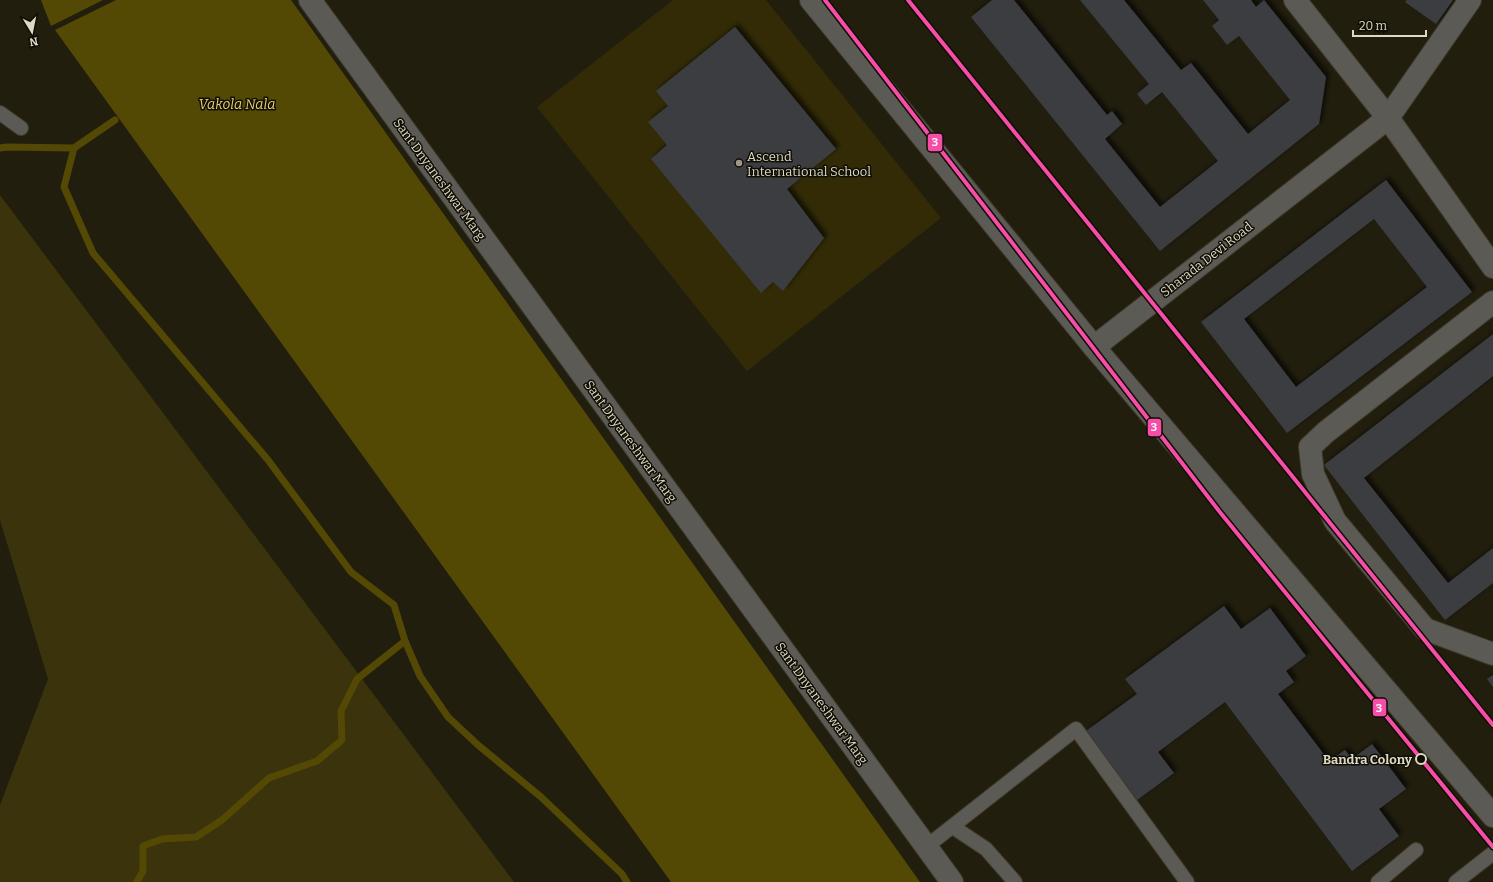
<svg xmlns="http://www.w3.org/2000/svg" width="1493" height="882" viewBox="0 0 1493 882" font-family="Bitter,serif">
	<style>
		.built { fill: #322b06 }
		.green { fill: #3a330c }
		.water { fill: #544805 }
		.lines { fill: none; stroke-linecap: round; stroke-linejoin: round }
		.stream { stroke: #544805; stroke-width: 7 }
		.building { fill: #3a3d40; fill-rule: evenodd; filter: url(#shadow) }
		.service-casing { stroke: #3e3b2d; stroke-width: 16 }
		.minor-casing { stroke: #3e3b2d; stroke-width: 24 }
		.tertiary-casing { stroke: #3e3b2d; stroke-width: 24 }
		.service { stroke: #5c5a54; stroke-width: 14 }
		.minor { stroke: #5c5a54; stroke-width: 22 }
		.tertiary { stroke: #5c5a54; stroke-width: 22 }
		.metro-1-casing { stroke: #100d03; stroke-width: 7 }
		.metro-1 { stroke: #f54da8; stroke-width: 4 }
		.poi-dot { fill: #9c9887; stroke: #100d03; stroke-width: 1.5 }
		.stop-dot { fill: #100d03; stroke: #ddd9c8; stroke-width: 2 }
		.labels { text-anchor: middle; stroke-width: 3; stroke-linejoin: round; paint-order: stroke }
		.poi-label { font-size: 13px; fill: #ddd9c8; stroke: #100d03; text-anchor: start }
		.street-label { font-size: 13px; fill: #ddd9c8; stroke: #100d03 }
		.stop-label { font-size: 13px; font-weight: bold; fill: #ddd9c8; stroke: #100d03; text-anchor: end }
		.water-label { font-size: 14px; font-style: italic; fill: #e3cf74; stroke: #100d03 }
		.line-badge { stroke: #100d03; stroke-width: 1.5 }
		.badge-label { font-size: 11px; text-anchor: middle; font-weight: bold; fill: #fff }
	</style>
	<defs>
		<filter id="shadow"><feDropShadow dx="3.5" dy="-3.5" stdDeviation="2" flood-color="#0009"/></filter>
	</defs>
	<rect width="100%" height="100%" fill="#221e0e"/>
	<polygon class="built" points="673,0 766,0 941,218 747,371 537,107"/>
	<polygon class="green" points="0,195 514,882 0,882 0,805 48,679 0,520"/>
	<g class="water">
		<polygon points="41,0 103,0 51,26"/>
		<polygon points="116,0 291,0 920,882 671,882 55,30"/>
	</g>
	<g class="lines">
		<g class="stream">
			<polyline points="115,120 74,148 64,187 93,253 268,460 351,572 394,605 405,641 357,679 341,711 342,740 317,761 269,778 222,820 196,837 162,839 143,846 143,871 137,882"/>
			<polyline points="0,148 7,147 74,148"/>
			<polyline points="405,641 420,676 448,717 478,745 541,797 622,874 627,882"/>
		</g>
	</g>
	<g class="building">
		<polygon points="992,0 1014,0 1107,115 1112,111 1122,124 1105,139 1160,207 1218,161 1162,92 1146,105 1137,94 1149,84 1080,0 1124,0 1181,70 1191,63 1248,134 1290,100 1239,36 1227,45 1212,26 1219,20 1203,0 1251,0 1256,7 1264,0 1326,77 1319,124 1160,251 971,17"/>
		<polygon points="1407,0 1453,0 1436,24 1405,2"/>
		<polygon points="735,27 836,149 787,189 824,238 783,291 773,282 761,293 651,159 667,145 648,122 668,106 656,91"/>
		<path d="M1386,180L1472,292L1287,433L1201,322ZM1374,219L1427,287L1296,387L1244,319Z"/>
		<polygon points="1493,334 1493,376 1364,478 1448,583 1493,548 1493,583 1445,620 1324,465"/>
		<polygon points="1224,606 1241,629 1270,608 1306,656 1286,671 1294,682 1278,694 1329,761 1345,750 1352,759 1372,744 1406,789 1379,809 1399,836 1352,871 1225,702 1158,752 1174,773 1137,800 1086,731 1137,694 1125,679"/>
		<polygon points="1493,675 1493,687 1487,679"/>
	</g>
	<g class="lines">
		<g class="service-casing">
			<g id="service">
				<polyline points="0,113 21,128"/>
				<polyline points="953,827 986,849 1015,882"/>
				<polyline points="926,847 1076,729 1187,882"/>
				<polyline points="1378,882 1416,850"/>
				<polyline points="1456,882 1493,853"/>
			</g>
		</g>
		<g class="minor-casing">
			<g id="minor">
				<polyline points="811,0 1094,347 1493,816"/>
				<polyline points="1295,0 1388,118 1493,267"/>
				<polyline points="1493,302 1326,432 1310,447 1313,474 1335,521 1425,629 1493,654"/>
				<polyline points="1094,347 1388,118 1470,0"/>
			</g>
		</g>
		<g class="tertiary-casing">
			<polyline id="tertiary" points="310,0 952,882"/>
		</g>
		<use href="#service" class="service"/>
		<use href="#minor" class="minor"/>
		<use href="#tertiary" class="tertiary"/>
		<g class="metro-1-casing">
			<g id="metro-1">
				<polyline points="825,0 1219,511 1493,847"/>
				<polyline points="908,0 1493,725"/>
			</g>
		</g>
		<use href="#metro-1" class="metro-1"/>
	</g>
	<circle class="poi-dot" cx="739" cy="163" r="4"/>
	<circle class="stop-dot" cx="1421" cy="759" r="5"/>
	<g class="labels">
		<g class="poi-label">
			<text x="747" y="161">Ascend<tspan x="747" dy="15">International School</tspan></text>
		</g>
		<g class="street-label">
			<text transform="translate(440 179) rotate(54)" y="5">Sant Dnyaneshwar Marg</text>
			<text transform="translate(1206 259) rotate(-38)" y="5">Sharada Devi Road</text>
			<text transform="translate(631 441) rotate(54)" y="5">Sant Dnyaneshwar Marg</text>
			<text transform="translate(822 703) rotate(54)" y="5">Sant Dnyaneshwar Marg</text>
		</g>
		<g class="stop-label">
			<text x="1412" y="764">Bandra Colony</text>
		</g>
		<g class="water-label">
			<text x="237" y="109">Vakola Nala</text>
		</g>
	</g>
	<g class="line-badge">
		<rect x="927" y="133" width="16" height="19" rx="4" fill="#f54da8"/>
		<rect x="1147" y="418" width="15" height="19" rx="4" fill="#f54da8"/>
		<rect x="1372" y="698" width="15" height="19" rx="4" fill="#f54da8"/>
	</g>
	<g class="badge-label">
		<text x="935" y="146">3</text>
		<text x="1154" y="431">3</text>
		<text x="1379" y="712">3</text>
	</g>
	<g transform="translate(32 32) rotate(170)" stroke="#100d03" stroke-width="3" paint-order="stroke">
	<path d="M0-3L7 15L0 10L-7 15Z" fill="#ddd9c8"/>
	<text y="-6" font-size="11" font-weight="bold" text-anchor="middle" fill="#ddd9c8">N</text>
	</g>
	<path d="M1353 30v6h73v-6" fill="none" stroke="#ddd9c8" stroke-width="2"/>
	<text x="1359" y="30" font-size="12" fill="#ddd9c8" stroke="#100d03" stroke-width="3" paint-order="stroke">20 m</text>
</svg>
